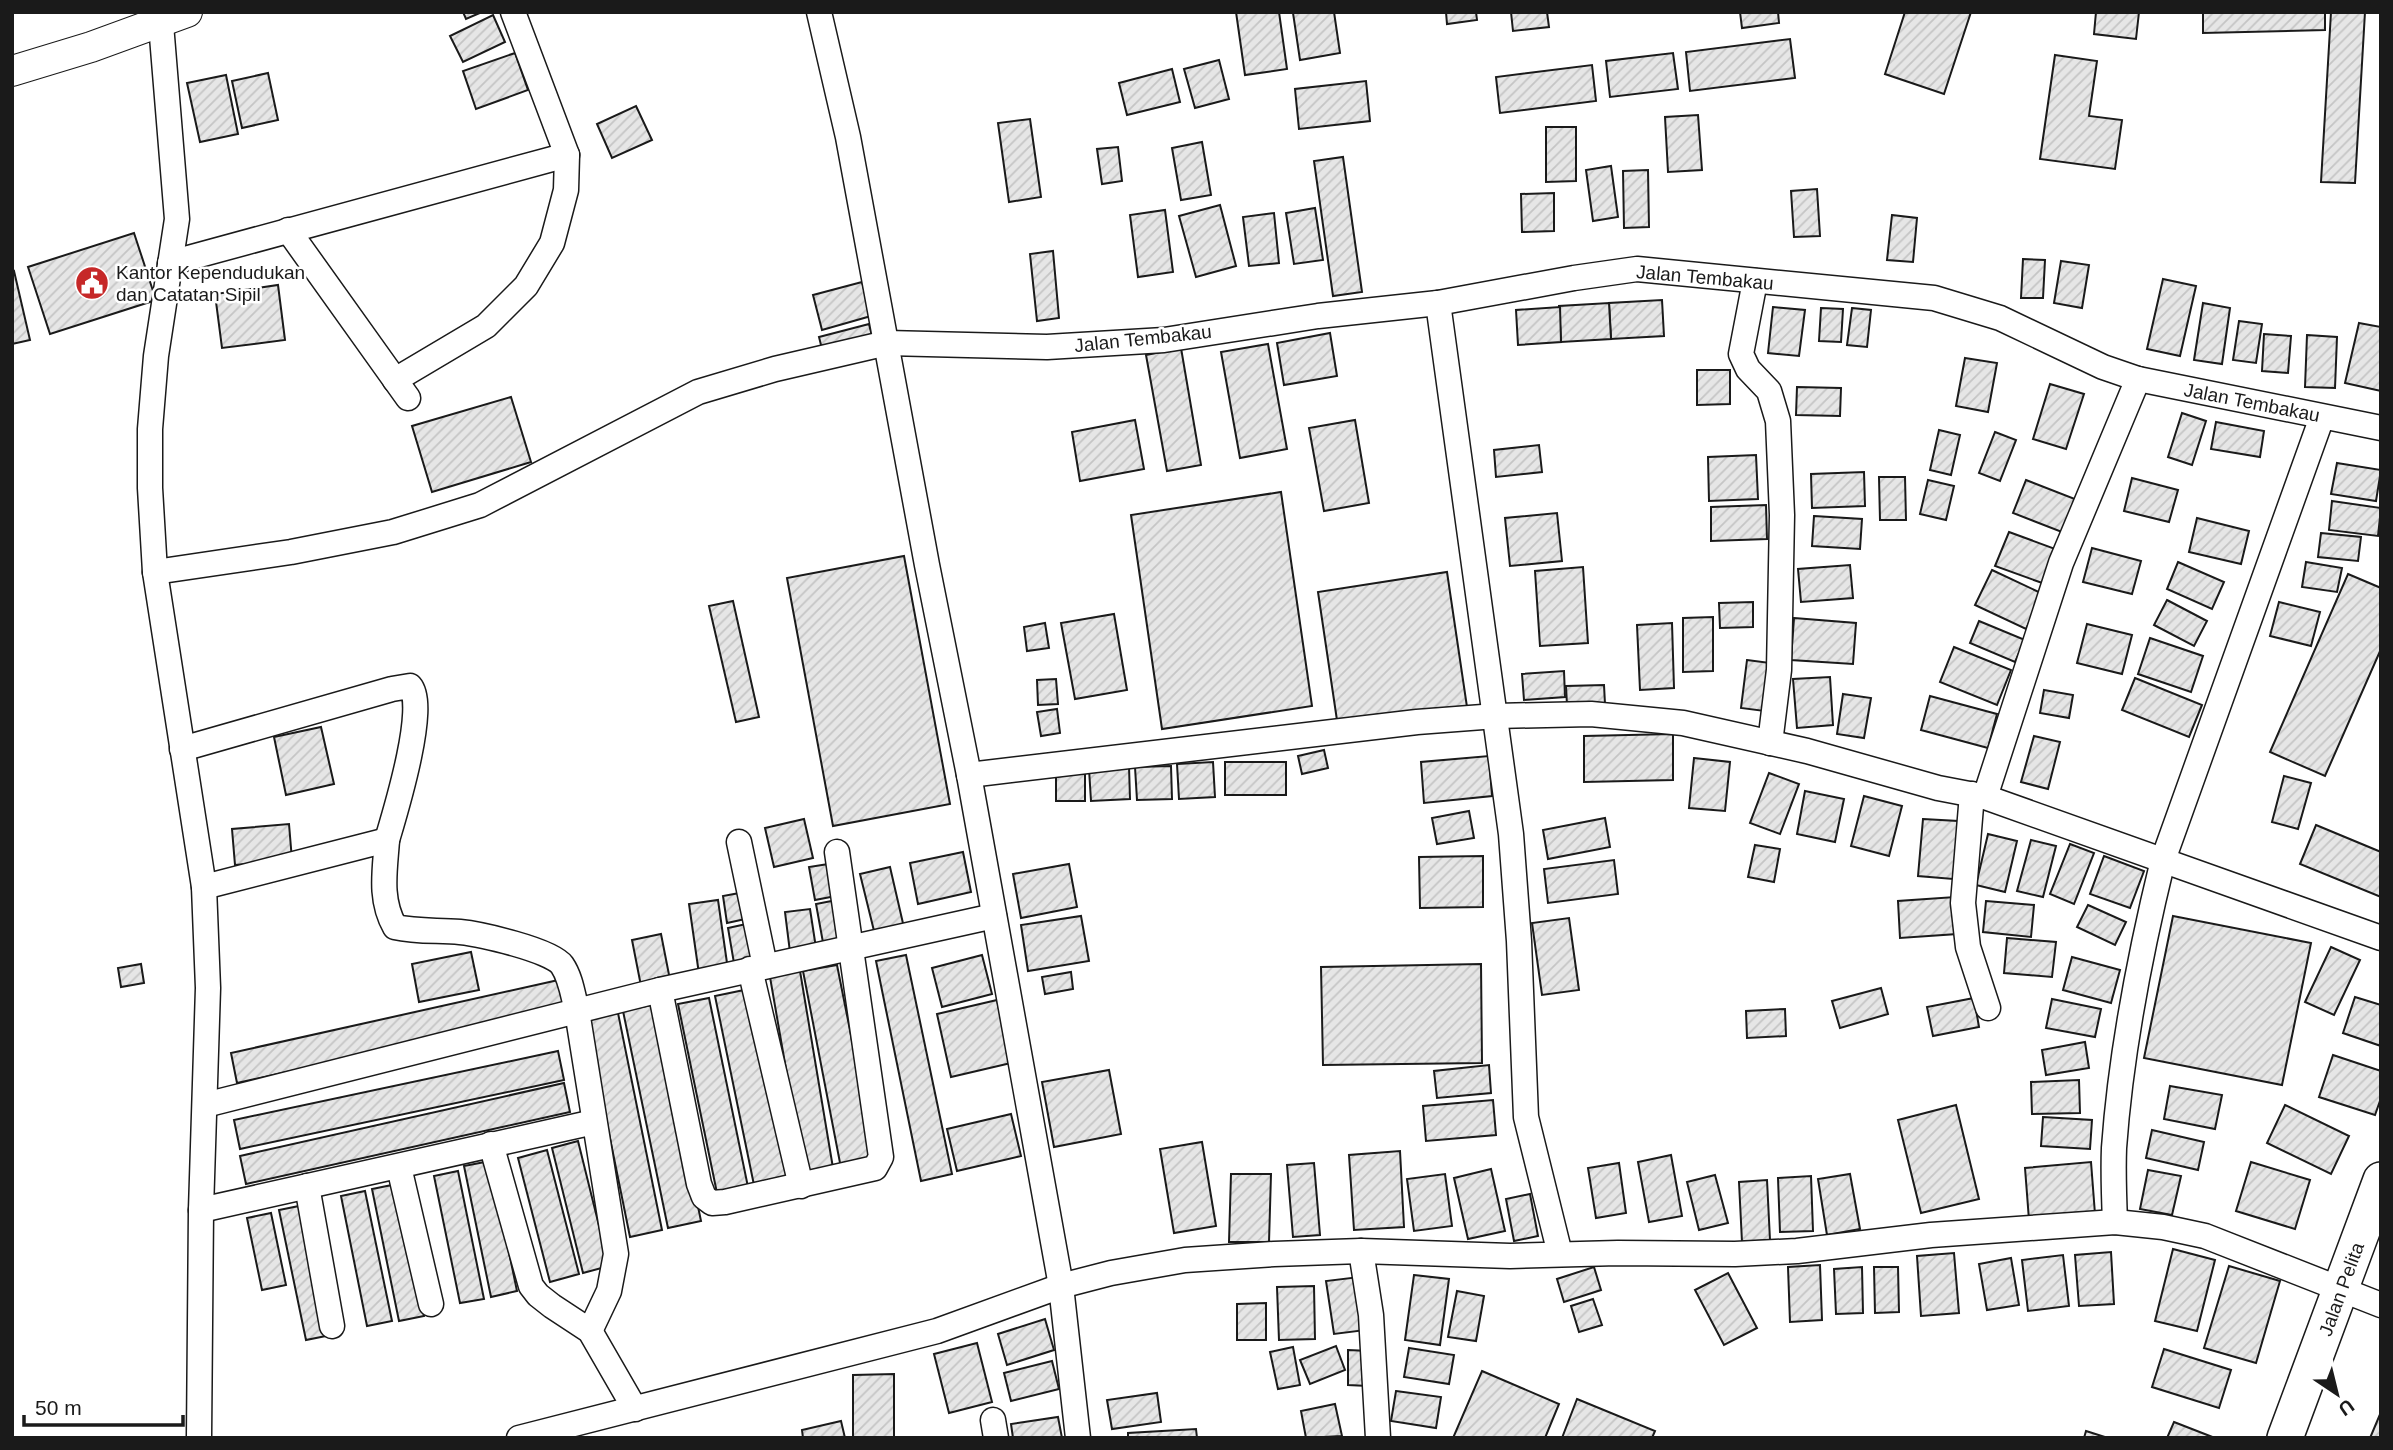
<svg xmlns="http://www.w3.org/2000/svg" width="2393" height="1450" viewBox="0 0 2393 1450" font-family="Arial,sans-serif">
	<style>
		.building { fill: url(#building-hatch); stroke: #1a1a1a; stroke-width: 2 }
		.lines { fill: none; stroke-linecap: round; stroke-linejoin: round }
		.minor-casing { stroke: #1a1a1a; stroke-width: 27 }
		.major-casing { stroke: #1a1a1a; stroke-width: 32 }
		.highway-casing { stroke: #1a1a1a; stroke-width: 38 }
		.minor { stroke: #fff; stroke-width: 24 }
		.major { stroke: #fff; stroke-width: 30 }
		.highway { stroke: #fff; stroke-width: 35 }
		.labels { text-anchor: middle; stroke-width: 5; stroke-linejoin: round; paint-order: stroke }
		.poi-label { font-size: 19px; fill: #1a1a1a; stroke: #fff; text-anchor: start }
		.street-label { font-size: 19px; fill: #1a1a1a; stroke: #fff }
	</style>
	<defs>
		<pattern id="building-hatch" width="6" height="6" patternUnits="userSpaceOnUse" patternTransform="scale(1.75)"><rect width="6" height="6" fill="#e6e6e6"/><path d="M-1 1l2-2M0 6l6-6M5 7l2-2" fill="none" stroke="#c5c5c5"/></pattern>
	</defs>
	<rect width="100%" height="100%" fill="#fff"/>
	<g class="building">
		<polygon points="463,12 482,12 466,19"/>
		<polygon points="1236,12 1279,12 1287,69 1245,75"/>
		<polygon points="1334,12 1340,53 1300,60 1293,13"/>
		<polygon points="1446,12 1476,12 1477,20 1447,24"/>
		<polygon points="1511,12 1547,12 1549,27 1513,31"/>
		<polygon points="1740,12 1778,12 1779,23 1742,28"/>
		<polygon points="1905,12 1971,12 1944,94 1885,74"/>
		<polygon points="2096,12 2139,12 2136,39 2094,34"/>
		<polygon points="2203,12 2325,12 2325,30 2203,33"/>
		<polygon points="2331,12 2365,12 2355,183 2321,182"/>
		<polygon points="493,15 505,42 463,62 450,36"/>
		<polygon points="1790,39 1795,78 1690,91 1686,52"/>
		<polygon points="515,53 528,90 476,109 463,71"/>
		<polygon points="1673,53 1678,89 1610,97 1606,61"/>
		<polygon points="2055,55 2097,61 2089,116 2122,120 2115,169 2040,159"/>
		<polygon points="1219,60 1229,99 1195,108 1184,69"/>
		<polygon points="1592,65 1596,101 1500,113 1496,77"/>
		<polygon points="1172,69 1180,102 1127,115 1119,83"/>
		<polygon points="268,73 278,120 242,128 232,81"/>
		<polygon points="226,75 238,134 200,142 187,83"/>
		<polygon points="1366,81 1370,121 1299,129 1295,89"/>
		<polygon points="636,106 652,140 612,158 597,124"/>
		<polygon points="1698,115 1702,170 1668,172 1665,117"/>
		<polygon points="1030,119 1041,197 1009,202 998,123"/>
		<polygon points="1546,127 1576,127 1576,181 1546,182"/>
		<polygon points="1202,142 1211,195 1181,200 1172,148"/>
		<polygon points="1118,147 1122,181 1102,184 1097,149"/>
		<polygon points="1343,157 1362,292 1333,296 1314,161"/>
		<polygon points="1611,166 1618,217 1593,221 1586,170"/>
		<polygon points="1648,170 1649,227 1624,228 1623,171"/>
		<polygon points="1817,189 1820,236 1794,237 1791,191"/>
		<polygon points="1554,193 1554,231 1522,232 1521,194"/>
		<polygon points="1220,205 1236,266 1196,277 1179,216"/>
		<polygon points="1315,208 1323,260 1294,264 1286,213"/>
		<polygon points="1165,210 1173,272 1138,277 1130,215"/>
		<polygon points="1274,213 1279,263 1249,266 1243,217"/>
		<polygon points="1892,215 1917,218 1913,262 1887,260"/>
		<polygon points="134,233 156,300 50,334 28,267"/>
		<polygon points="1053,251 1059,318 1037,321 1030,254"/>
		<polygon points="2023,259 2045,260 2043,298 2021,298"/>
		<polygon points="2061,261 2089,265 2082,308 2054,303"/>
		<polygon points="14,271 30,340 12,344 12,272"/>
		<polygon points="2163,279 2196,286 2180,356 2147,349"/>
		<polygon points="862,282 871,316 822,330 813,295"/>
		<polygon points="278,285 285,340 222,348 215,294"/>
		<polygon points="1662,300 1664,336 1611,339 1609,303"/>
		<polygon points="1609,303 1611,339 1561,342 1559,306"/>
		<polygon points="2203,303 2230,308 2222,364 2194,360"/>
		<polygon points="1560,307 1561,342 1518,345 1516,310"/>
		<polygon points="1773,307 1805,310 1799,356 1768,353"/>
		<polygon points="1821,308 1843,309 1841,342 1819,341"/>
		<polygon points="1852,308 1871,310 1867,347 1847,345"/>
		<polygon points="2239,321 2262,324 2256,363 2233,360"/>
		<polygon points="2359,323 2381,327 2381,391 2345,383"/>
		<polygon points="869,324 873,340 823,353 819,337"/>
		<polygon points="1330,333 1337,376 1284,385 1277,343"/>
		<polygon points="2264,334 2291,336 2288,373 2262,371"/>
		<polygon points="2307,335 2337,337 2335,388 2305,387"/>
		<polygon points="1268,344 1287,449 1240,458 1221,352"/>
		<polygon points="1181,348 1201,465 1167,471 1146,355"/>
		<polygon points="1965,358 1997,363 1988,412 1956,406"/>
		<polygon points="1697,370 1730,370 1730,404 1697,405"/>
		<polygon points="2050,384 2084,394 2066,449 2033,439"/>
		<polygon points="1797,387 1841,388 1840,416 1796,415"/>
		<polygon points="511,397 531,462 432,492 412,426"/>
		<polygon points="2182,413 2206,421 2192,465 2168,457"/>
		<polygon points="1135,420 1144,469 1080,481 1072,432"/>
		<polygon points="1355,420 1369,503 1324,511 1309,428"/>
		<polygon points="2216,422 2264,431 2260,457 2211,449"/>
		<polygon points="1939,430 1960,435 1951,475 1930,470"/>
		<polygon points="1995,432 2016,440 2000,481 1979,473"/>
		<polygon points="1539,445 1542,472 1496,477 1494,450"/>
		<polygon points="1756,455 1758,499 1709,501 1708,457"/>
		<polygon points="2337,463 2381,470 2376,501 2331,494"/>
		<polygon points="1864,472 1865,506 1812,508 1811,474"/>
		<polygon points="1879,477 1905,477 1906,520 1880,520"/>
		<polygon points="2132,478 2178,490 2169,522 2124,511"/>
		<polygon points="1928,480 1954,486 1946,520 1920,514"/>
		<polygon points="2026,480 2080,501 2067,534 2013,513"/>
		<polygon points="1281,492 1312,706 1162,729 1131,515"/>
		<polygon points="2332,501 2381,508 2378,536 2329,530"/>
		<polygon points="1766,505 1767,539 1711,541 1711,507"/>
		<polygon points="1557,513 1562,561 1510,566 1505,518"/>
		<polygon points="1814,516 1862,519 1860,549 1812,546"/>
		<polygon points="2197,518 2249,531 2241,564 2189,552"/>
		<polygon points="2009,532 2058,550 2045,584 1995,566"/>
		<polygon points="2321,533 2361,537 2358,561 2318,557"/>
		<polygon points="2092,548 2141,561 2132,594 2083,582"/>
		<polygon points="904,556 950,804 833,826 787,578"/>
		<polygon points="2178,562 2224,582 2212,609 2167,589"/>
		<polygon points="2306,562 2342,568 2337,592 2302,587"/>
		<polygon points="1850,565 1853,598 1801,602 1798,569"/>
		<polygon points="1583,567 1588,643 1540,646 1535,571"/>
		<polygon points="1992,570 2043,594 2026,629 1975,605"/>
		<polygon points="1447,572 1467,707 1338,727 1318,592"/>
		<polygon points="2348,574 2381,588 2381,649 2325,776 2270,752"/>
		<polygon points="2167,600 2207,621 2194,646 2154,625"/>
		<polygon points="733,601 759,717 736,722 709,606"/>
		<polygon points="1753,602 1753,627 1720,628 1719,603"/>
		<polygon points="2279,602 2320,612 2311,646 2270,636"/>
		<polygon points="1114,614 1127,690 1075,699 1061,623"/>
		<polygon points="1713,617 1713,671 1683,672 1683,618"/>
		<polygon points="1794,618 1856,623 1853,664 1791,660"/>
		<polygon points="1979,621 2025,640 2015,662 1970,643"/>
		<polygon points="1045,623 1049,648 1027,651 1024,627"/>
		<polygon points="1672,623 1674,688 1640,690 1637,625"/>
		<polygon points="2087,624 2132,635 2122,674 2077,663"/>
		<polygon points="2150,638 2203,656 2191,692 2138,674"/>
		<polygon points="1954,647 2011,670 1997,705 1940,682"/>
		<polygon points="1747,660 1778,664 1772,712 1741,708"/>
		<polygon points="1564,671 1565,697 1524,700 1522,674"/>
		<polygon points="1830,677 1833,725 1797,728 1793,679"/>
		<polygon points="2135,678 2202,705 2189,737 2122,710"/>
		<polygon points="1056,679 1058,704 1038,705 1037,680"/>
		<polygon points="1604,685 1605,704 1567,705 1566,686"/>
		<polygon points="2044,690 2073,695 2069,718 2040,713"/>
		<polygon points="1843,694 1871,698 1864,738 1837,734"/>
		<polygon points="1930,696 1997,714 1988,748 1921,730"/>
		<polygon points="1057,709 1060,733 1041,736 1037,712"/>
		<polygon points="321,727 334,784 286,795 274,737"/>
		<polygon points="1673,734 1673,780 1584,782 1584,736"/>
		<polygon points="2034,736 2060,742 2048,789 2021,782"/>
		<polygon points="1324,750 1328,768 1302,774 1298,756"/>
		<polygon points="1489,756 1492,796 1424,803 1421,762"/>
		<polygon points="1694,758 1730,762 1725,811 1689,808"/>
		<polygon points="1213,762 1215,797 1179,799 1177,764"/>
		<rect x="1225" y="762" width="61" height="33"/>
		<polygon points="1129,766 1130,799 1091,801 1089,769"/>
		<polygon points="1171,766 1172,799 1137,800 1135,767"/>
		<polygon points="1085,773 1085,801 1056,801 1056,774"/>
		<polygon points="1769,773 1799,784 1780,834 1750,823"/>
		<polygon points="2284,776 2311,783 2298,829 2272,822"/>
		<polygon points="1805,791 1844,799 1835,842 1797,834"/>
		<polygon points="1864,796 1902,806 1889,856 1851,846"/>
		<polygon points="1469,811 1474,838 1437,844 1432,818"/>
		<polygon points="1605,818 1610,847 1548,859 1543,830"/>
		<polygon points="804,819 813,858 774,867 765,828"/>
		<polygon points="1923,819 1958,821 1953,879 1918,876"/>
		<polygon points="289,824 292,860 235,865 232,829"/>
		<polygon points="2316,825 2381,852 2381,897 2300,864"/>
		<polygon points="1988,834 2017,841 2005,892 1976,885"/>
		<polygon points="2031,840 2056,846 2043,897 2017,891"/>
		<polygon points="2070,844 2094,853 2074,904 2050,894"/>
		<polygon points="1755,845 1780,849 1774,882 1748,877"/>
		<polygon points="963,852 971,892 918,904 910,863"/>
		<polygon points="1483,856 1483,907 1420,908 1419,857"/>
		<polygon points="2104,856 2144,871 2130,908 2090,894"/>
		<polygon points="1614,860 1618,894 1548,903 1544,869"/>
		<polygon points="835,863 841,895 815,900 809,867"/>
		<polygon points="1069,864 1077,907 1021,918 1013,874"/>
		<polygon points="890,867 905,932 876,939 860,874"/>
		<polygon points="745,892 750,918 727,923 723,896"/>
		<polygon points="1955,897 1957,934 1900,938 1898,901"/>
		<polygon points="842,899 850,943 824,948 816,904"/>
		<polygon points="718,900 728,970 699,974 689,904"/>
		<polygon points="1986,901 2034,905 2031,937 1983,932"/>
		<polygon points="2088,905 2126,922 2115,945 2077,927"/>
		<polygon points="810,909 816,948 790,952 785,912"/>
		<polygon points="1081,916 1089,961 1028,971 1021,925"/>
		<polygon points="2173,916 2311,943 2282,1085 2144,1058"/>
		<polygon points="1569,918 1579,990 1542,995 1532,923"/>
		<polygon points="751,923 759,965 735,969 728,928"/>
		<polygon points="661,934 671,985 642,991 632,940"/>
		<polygon points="2007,938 2056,942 2052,977 2004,973"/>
		<polygon points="2331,947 2360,960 2334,1015 2305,1002"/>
		<polygon points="471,952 479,990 419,1002 412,964"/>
		<polygon points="906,955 952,1174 921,1181 876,961"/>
		<polygon points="982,955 992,994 942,1007 932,968"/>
		<polygon points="2072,957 2120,970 2111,1003 2063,990"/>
		<polygon points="141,964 144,983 121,987 118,968"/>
		<polygon points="1481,964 1482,1063 1323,1065 1321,967"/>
		<polygon points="837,965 876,1161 841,1168 803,971"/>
		<polygon points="800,971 833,1168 804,1173 770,977"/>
		<polygon points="1071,972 1073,989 1045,994 1042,977"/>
		<polygon points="563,979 569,1009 237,1083 231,1053"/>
		<polygon points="1881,988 1888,1014 1840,1028 1832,1001"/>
		<polygon points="749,989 787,1178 754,1185 715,996"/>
		<polygon points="2355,997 2381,1005 2381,1046 2343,1033"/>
		<polygon points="709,998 748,1187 717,1193 678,1004"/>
		<polygon points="1974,998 1979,1027 1933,1036 1927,1007"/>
		<polygon points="2052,999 2101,1009 2095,1037 2046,1028"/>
		<polygon points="997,1000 1011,1063 951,1077 937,1014"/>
		<polygon points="656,1004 701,1221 668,1228 623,1011"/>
		<polygon points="1785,1009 1786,1036 1747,1038 1746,1011"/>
		<polygon points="618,1013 662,1230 630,1237 586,1020"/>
		<polygon points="2085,1042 2089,1068 2046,1075 2042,1050"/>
		<polygon points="558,1051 564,1080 240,1149 234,1120"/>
		<polygon points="2333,1055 2381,1071 2381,1098 2375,1115 2319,1097"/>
		<polygon points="1489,1065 1491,1093 1437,1098 1434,1071"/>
		<polygon points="1109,1070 1121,1134 1054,1147 1042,1082"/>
		<polygon points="2079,1080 2080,1113 2032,1114 2031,1082"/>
		<polygon points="564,1083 570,1112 246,1184 240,1156"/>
		<polygon points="2170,1086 2222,1095 2215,1129 2164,1119"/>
		<polygon points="1493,1100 1496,1135 1426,1141 1423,1106"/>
		<polygon points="1956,1105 1979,1199 1921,1213 1898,1120"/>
		<polygon points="2285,1105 2349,1136 2331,1174 2267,1143"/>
		<polygon points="1011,1114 1021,1156 957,1171 947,1129"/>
		<polygon points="2043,1117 2092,1120 2090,1149 2041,1146"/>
		<polygon points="2152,1130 2204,1142 2198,1170 2146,1158"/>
		<polygon points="578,1141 609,1266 583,1273 552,1148"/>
		<polygon points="1202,1142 1216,1226 1174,1233 1160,1149"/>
		<polygon points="547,1150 579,1274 550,1282 518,1158"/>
		<polygon points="1400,1151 1404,1227 1354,1230 1349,1155"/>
		<polygon points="1671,1155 1682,1216 1649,1222 1638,1162"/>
		<polygon points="490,1161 517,1291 491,1297 464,1166"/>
		<polygon points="2091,1162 2095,1214 2029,1220 2025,1168"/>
		<polygon points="2251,1162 2310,1180 2295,1229 2236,1211"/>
		<polygon points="1314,1163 1320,1235 1293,1237 1287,1165"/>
		<polygon points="1619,1163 1626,1213 1596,1218 1588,1168"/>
		<polygon points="1491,1169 1505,1231 1468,1239 1454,1178"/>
		<polygon points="2148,1170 2181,1176 2172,1215 2140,1209"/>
		<polygon points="458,1171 484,1299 460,1303 434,1176"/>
		<polygon points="1231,1174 1271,1174 1269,1242 1229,1242"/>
		<polygon points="1445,1174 1452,1226 1414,1231 1407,1179"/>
		<polygon points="1850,1174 1860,1229 1827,1235 1818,1179"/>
		<polygon points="1715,1175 1728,1223 1699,1230 1687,1182"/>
		<polygon points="1811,1176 1813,1231 1780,1232 1778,1178"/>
		<polygon points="1767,1180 1770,1240 1742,1242 1739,1182"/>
		<polygon points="397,1184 424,1316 399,1321 372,1189"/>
		<polygon points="365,1191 392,1321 367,1326 341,1196"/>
		<polygon points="1530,1194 1538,1236 1514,1241 1506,1199"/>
		<polygon points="304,1205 331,1335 306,1340 279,1210"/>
		<polygon points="271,1213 286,1285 262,1290 247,1218"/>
		<polygon points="2173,1249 2215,1260 2197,1331 2155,1321"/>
		<polygon points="2111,1252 2114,1304 2079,1306 2075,1255"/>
		<polygon points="1954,1253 1959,1313 1921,1316 1917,1256"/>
		<polygon points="2063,1255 2069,1306 2028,1311 2022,1260"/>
		<polygon points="2011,1258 2019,1305 1987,1310 1979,1264"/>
		<polygon points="1820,1265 1822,1320 1790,1322 1788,1267"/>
		<polygon points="2229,1266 2280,1281 2256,1363 2204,1348"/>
		<polygon points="1594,1267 1601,1290 1564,1302 1557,1279"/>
		<polygon points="1862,1267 1863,1313 1836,1314 1834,1269"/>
		<polygon points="1874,1267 1898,1267 1899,1312 1875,1313"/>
		<polygon points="1728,1273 1757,1328 1724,1345 1695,1290"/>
		<polygon points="1414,1275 1449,1279 1440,1345 1405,1340"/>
		<polygon points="1359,1277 1366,1330 1334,1334 1326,1281"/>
		<polygon points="1314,1286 1315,1339 1279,1340 1277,1287"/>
		<polygon points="1457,1291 1484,1296 1476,1341 1448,1337"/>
		<polygon points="1593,1299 1602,1325 1579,1332 1571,1306"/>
		<polygon points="1266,1303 1266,1340 1237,1340 1237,1304"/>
		<polygon points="1045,1319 1054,1350 1007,1365 998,1334"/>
		<polygon points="977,1343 992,1402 949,1413 934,1354"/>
		<polygon points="1336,1346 1345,1370 1310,1384 1300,1360"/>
		<polygon points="1293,1347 1300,1385 1278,1389 1270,1352"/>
		<polygon points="1409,1348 1454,1355 1449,1384 1404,1377"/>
		<polygon points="2164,1349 2231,1370 2219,1408 2152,1387"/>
		<polygon points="1348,1350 1369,1351 1368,1386 1348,1385"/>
		<polygon points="1052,1361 1059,1389 1011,1401 1004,1373"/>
		<polygon points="1482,1371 1559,1404 1545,1438 1453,1438"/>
		<polygon points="894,1374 894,1438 853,1438 853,1375"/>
		<polygon points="1396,1391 1441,1397 1436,1428 1391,1421"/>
		<polygon points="1157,1393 1161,1422 1112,1429 1107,1400"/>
		<polygon points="1577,1399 1655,1431 1652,1438 1562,1438"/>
		<polygon points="1335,1404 1342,1436 1306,1438 1301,1411"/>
		<polygon points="2381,1412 2381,1438 2370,1438"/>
		<polygon points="1058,1417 1062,1438 1013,1438 1011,1424"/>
		<polygon points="841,1421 845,1438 803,1438 802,1430"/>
		<polygon points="2174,1422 2215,1438 2167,1438"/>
		<polygon points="1196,1429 1197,1438 1128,1438 1128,1433"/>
		<polygon points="2086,1431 2108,1438 2084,1438"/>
	</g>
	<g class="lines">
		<g class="minor-casing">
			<g id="minor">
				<polyline points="160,12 177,219 156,356 150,429 150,488 155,572 204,887 208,988 201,1210 199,1438"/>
				<polyline points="819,12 848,137 927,565 969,775 1061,1286 1078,1438"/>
				<polyline points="288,230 408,398"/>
				<polyline points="170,263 567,155"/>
				<polyline points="1755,281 1741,354 1748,369 1769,391 1778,421 1782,515 1779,670 1770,743"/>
				<polyline points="1438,303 1511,834 1519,941 1526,1117 1560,1254"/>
				<polyline points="395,380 486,326 526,286 552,243 566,190 567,155 513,12"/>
				<polyline points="155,572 291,552 393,532 480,505 698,392 775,369 887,343 1047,347 1164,340 1318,316 1438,303 1574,278 1637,269 1934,298 2000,318 2103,367 2138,379 2381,428"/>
				<path d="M182,749L392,689L410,686C428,706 395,813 387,840"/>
				<polyline points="969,775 1417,722 1496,716 1591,714 1683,723 1807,751 1938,788 1985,797 2381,938"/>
				<polyline points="1972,794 1963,903 1968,947 1988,1008"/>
				<polyline points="1985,797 2061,563 2138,379"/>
				<polyline points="739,842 765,966"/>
				<path d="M204,887L387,840C385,870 379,899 395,927C417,932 438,930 460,932C480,934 551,950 562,965C571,978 573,996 577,1011L616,1254L609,1291L590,1331"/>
				<polyline points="750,969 801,1186"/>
				<polyline points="660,990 699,1184 704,1197 712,1203 725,1202 875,1168 881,1157 837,852"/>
				<polyline points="205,1105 660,990 994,916"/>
				<polyline points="491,1144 531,1286 538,1295 552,1306 590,1331 635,1409"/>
				<polyline points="399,1167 431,1304"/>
				<polyline points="307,1186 332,1326"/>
				<polyline points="201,1210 594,1122"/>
				<path d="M2115,1222C2114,1198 2113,1173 2114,1148C2121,1050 2140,954 2163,860L2322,417"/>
				<polyline points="1361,1251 1371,1315 1378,1438"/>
				<polyline points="993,1420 996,1438"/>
				<polyline points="519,1438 937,1331 1061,1286 1111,1273 1185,1260 1274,1254 1361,1251 1510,1256 1618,1253 1735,1254 1797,1251 1931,1235 2115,1222 2163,1227 2205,1236 2381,1305"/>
			</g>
		</g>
		<g class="major-casing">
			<polyline id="major" points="12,71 91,47 187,12"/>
		</g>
		<g class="highway-casing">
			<polyline id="highway" points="2285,1438 2381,1180"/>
		</g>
		<use href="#minor" class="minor"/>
		<use href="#major" class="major"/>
		<use href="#highway" class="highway"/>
	</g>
	<defs>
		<g id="civic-disc" transform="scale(1.75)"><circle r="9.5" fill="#c62828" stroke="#fff"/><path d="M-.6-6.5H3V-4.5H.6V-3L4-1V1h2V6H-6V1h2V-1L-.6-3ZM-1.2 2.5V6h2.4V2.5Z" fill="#fff"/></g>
	</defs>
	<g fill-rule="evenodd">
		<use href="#civic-disc" x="92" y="283"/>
	</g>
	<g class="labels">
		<g class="poi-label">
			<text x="116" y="279">Kantor Kependudukan<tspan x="116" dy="22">dan Catatan Sipil</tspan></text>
		</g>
		<g class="street-label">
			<text transform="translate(1705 277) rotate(5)" y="7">Jalan Tembakau</text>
			<text transform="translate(1143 338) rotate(-6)" y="7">Jalan Tembakau</text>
			<text transform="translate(2252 402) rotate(11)" y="7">Jalan Tembakau</text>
			<text transform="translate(2341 1289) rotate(-70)" y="7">Jalan Pelita</text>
		</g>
	</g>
	<rect width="2393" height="1450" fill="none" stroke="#1a1a1a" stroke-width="28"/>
	<g transform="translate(2337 1394) rotate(145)" stroke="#ffffff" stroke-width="5" paint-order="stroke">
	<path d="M0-5L12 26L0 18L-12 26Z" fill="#1a1a1a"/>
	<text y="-10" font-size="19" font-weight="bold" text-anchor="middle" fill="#1a1a1a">U</text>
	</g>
	<path d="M24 1415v10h159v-10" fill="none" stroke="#1a1a1a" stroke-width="3.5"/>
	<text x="35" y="1415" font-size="21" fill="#1a1a1a" stroke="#ffffff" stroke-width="5" paint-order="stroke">50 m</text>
</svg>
